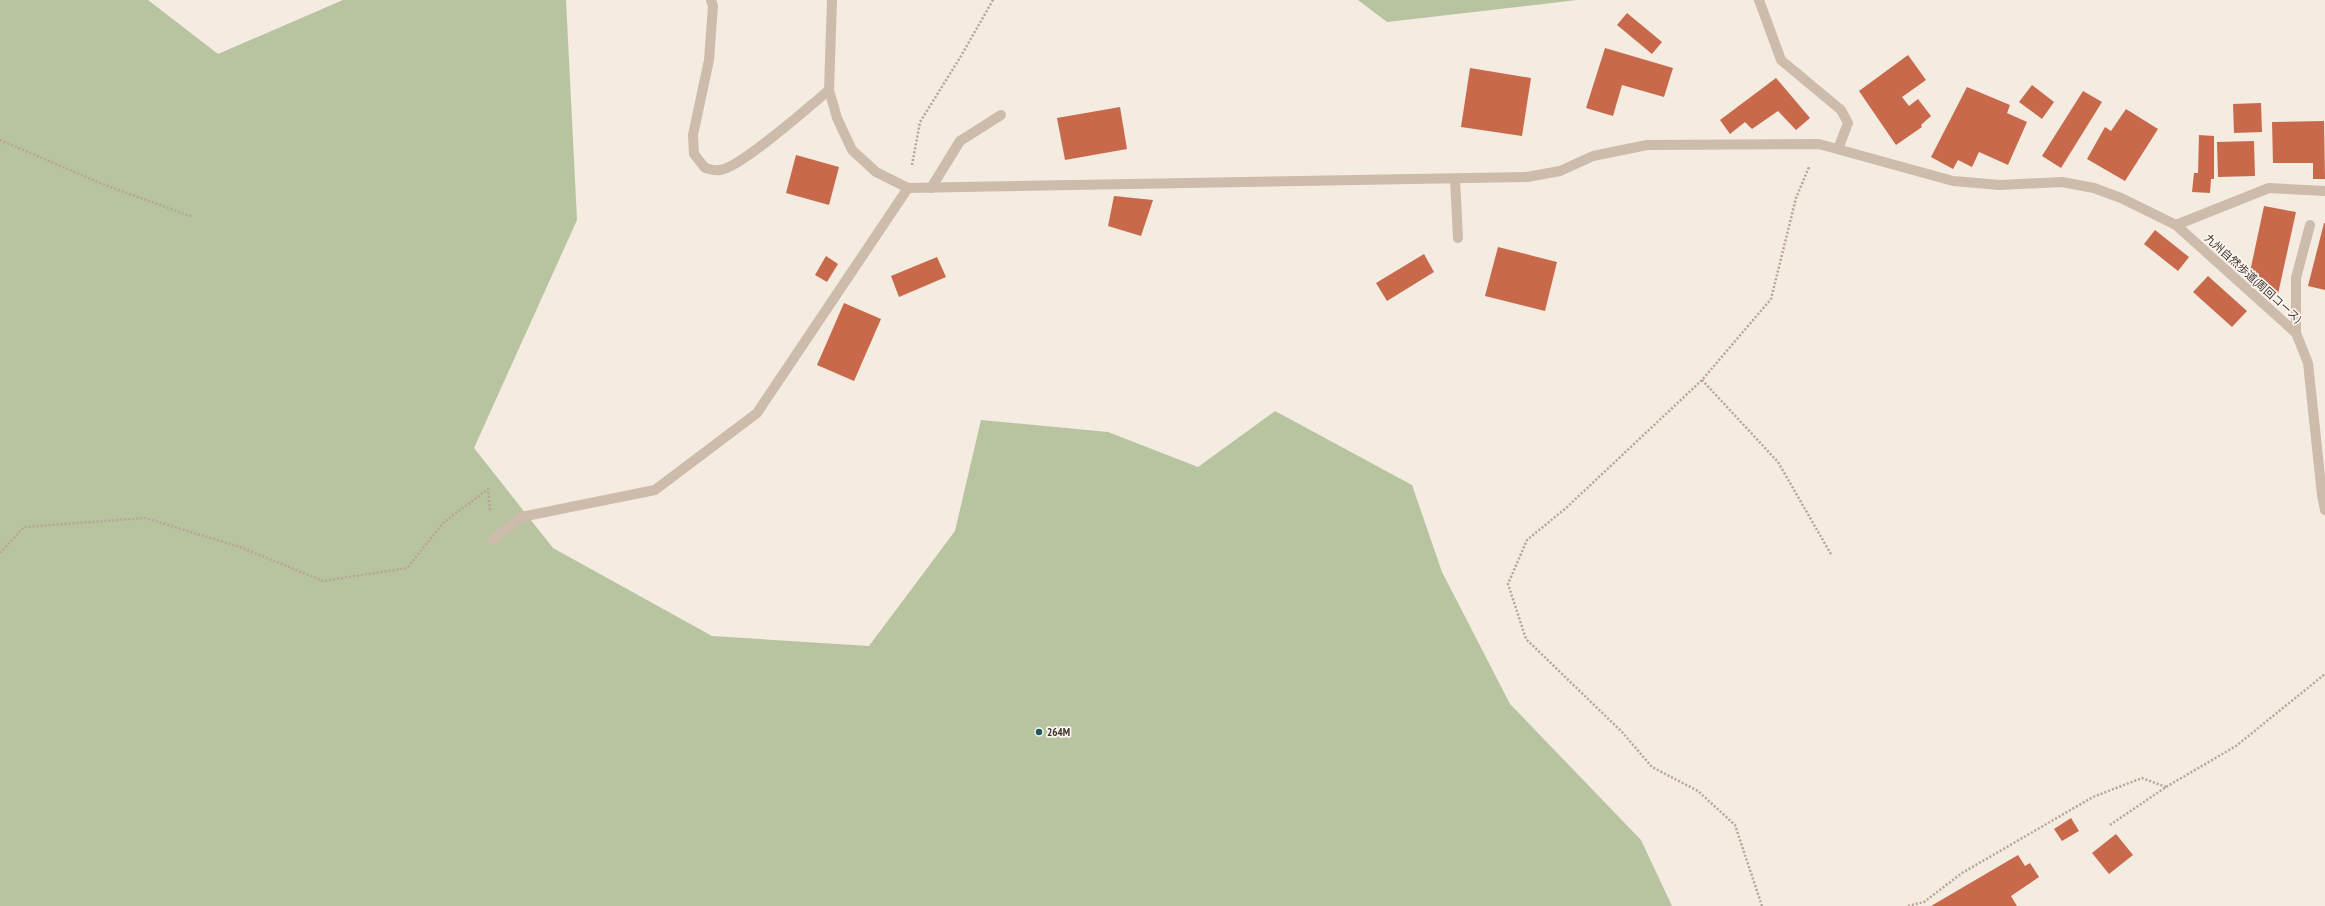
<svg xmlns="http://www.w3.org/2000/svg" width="2325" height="906" viewBox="0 0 2325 906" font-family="'PT Sans Narrow','Noto Sans JP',sans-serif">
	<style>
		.green { fill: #b8c4a0 }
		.building { fill: #c8694b }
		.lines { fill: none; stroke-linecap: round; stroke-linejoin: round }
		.path { stroke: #b9a596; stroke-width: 2.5; stroke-dasharray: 2 2; stroke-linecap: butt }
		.minor { stroke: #cdbbac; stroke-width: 10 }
		.poi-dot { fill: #1f5a5e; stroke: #fbf5ee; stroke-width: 1.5 }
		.labels { text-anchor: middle; stroke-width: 3.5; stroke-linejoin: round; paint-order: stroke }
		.street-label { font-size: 11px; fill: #3b302b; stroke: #fbf5ee }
		.poi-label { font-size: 11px; font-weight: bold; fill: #3b302b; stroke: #fbf5ee; text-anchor: start }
	</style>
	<rect width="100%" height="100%" fill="#f4ebe1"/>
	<g class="green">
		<polygon points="0,0 148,0 218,54 343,0 566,0 577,220 474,448 553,548 712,636 869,646 955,531 981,420 1108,432 1198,467 1275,411 1412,485 1442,572 1510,704 1641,840 1672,906 0,906"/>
		<polygon points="1358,0 1577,0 1387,22"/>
	</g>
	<g class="building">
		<polygon points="1627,13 1662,42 1652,54 1617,25"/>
		<polygon points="1605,48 1673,68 1664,97 1622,85 1613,116 1586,108"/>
		<polygon points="1908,55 1926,80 1902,97 1909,106 1918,99 1931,116 1921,125 1922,127 1896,145 1859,91"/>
		<polygon points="1470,68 1531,78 1522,136 1461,127"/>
		<polygon points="1776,78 1810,118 1796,130 1778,111 1752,129 1745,122 1730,134 1720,120"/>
		<polygon points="2032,85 2054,102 2042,119 2019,102"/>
		<polygon points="1967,87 2010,105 2007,113 2027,122 2008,165 1979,152 1972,167 1958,160 1953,169 1931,157"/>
		<polygon points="2083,91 2102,102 2061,168 2042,156"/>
		<polygon points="2261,103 2262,132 2234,133 2233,104"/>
		<polygon points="1120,107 1127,149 1065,160 1057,118"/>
		<polygon points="2126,109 2158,129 2125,181 2087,159 2105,127 2111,131"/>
		<polygon points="2324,121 2325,179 2313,179 2313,163 2273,163 2272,122"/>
		<polygon points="2199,135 2214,136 2214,179 2211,179 2210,193 2192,192 2194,173 2198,173"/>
		<polygon points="2254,141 2255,176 2218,177 2217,142"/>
		<polygon points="796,155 839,167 829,205 786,193"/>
		<polygon points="1114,196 1153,200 1141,236 1108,226"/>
		<polygon points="2264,206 2296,212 2278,294 2262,291 2250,272"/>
		<polygon points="2324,223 2325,223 2325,290 2308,286"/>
		<polygon points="2155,230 2189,257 2178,271 2144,244"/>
		<polygon points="1498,247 1557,262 1545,311 1485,296"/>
		<polygon points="1424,254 1434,272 1387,301 1376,283"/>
		<polygon points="826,256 838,264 827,282 815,275"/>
		<polygon points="937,257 946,277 899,297 891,276"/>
		<polygon points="2208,276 2247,311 2232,327 2193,292"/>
		<polygon points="844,303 881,319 854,381 817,365"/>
		<polygon points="2071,818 2079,831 2062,841 2054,829"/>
		<polygon points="2116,834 2133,855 2109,874 2092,853"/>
		<polygon points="2018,855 2025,866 2030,863 2039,877 2011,896 2017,906 1931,906"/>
	</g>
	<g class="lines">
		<g class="path">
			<polyline points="0,140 105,185 193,217"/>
			<polyline points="912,165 920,122 961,56 993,0"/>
			<polyline points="1702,380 1778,462 1832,556"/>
			<polyline points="0,553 24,527 145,518 240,547 323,581 407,568 443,523 488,489 490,511"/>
			<polyline points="2110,825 2166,787 2236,746 2325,674"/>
			<polyline points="1762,906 1735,825 1698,791 1652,767 1622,732 1526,639 1508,584 1527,540 1566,508 1702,380 1771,299 1796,198 1809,167"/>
			<polyline points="1908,906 1924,902 1962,873 2093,797 2142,778 2166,787"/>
		</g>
		<g class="minor">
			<path d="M711,0L713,6L709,60L693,135L694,154L705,168C709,169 715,171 720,170C740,168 810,106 829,90"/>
			<polyline points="832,0 829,90 837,118 852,150 876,172 908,188 1527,177 1560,171 1593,156 1647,145 1819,144 1953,181 2000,185 2062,182 2094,188 2121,198 2176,225 2296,333 2308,363 2322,495 2325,510"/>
			<polyline points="1759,0 1781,60 1841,110 1848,123 1838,149"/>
			<polyline points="1455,179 1458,238"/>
			<polyline points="931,188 960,141 1001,115"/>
			<polyline points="2176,225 2269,188 2325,191"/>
			<polyline points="2296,333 2296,278 2310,225"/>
			<polyline points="493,540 521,517 655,490 757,413 908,188"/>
		</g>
	</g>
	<circle class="poi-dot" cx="1039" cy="732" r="4"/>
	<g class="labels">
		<g class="street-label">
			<text transform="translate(2253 278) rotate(42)" y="4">九州自然歩道(周回コース)</text>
		</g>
		<g class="poi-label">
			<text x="1047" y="736">264M</text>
		</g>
	</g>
</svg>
